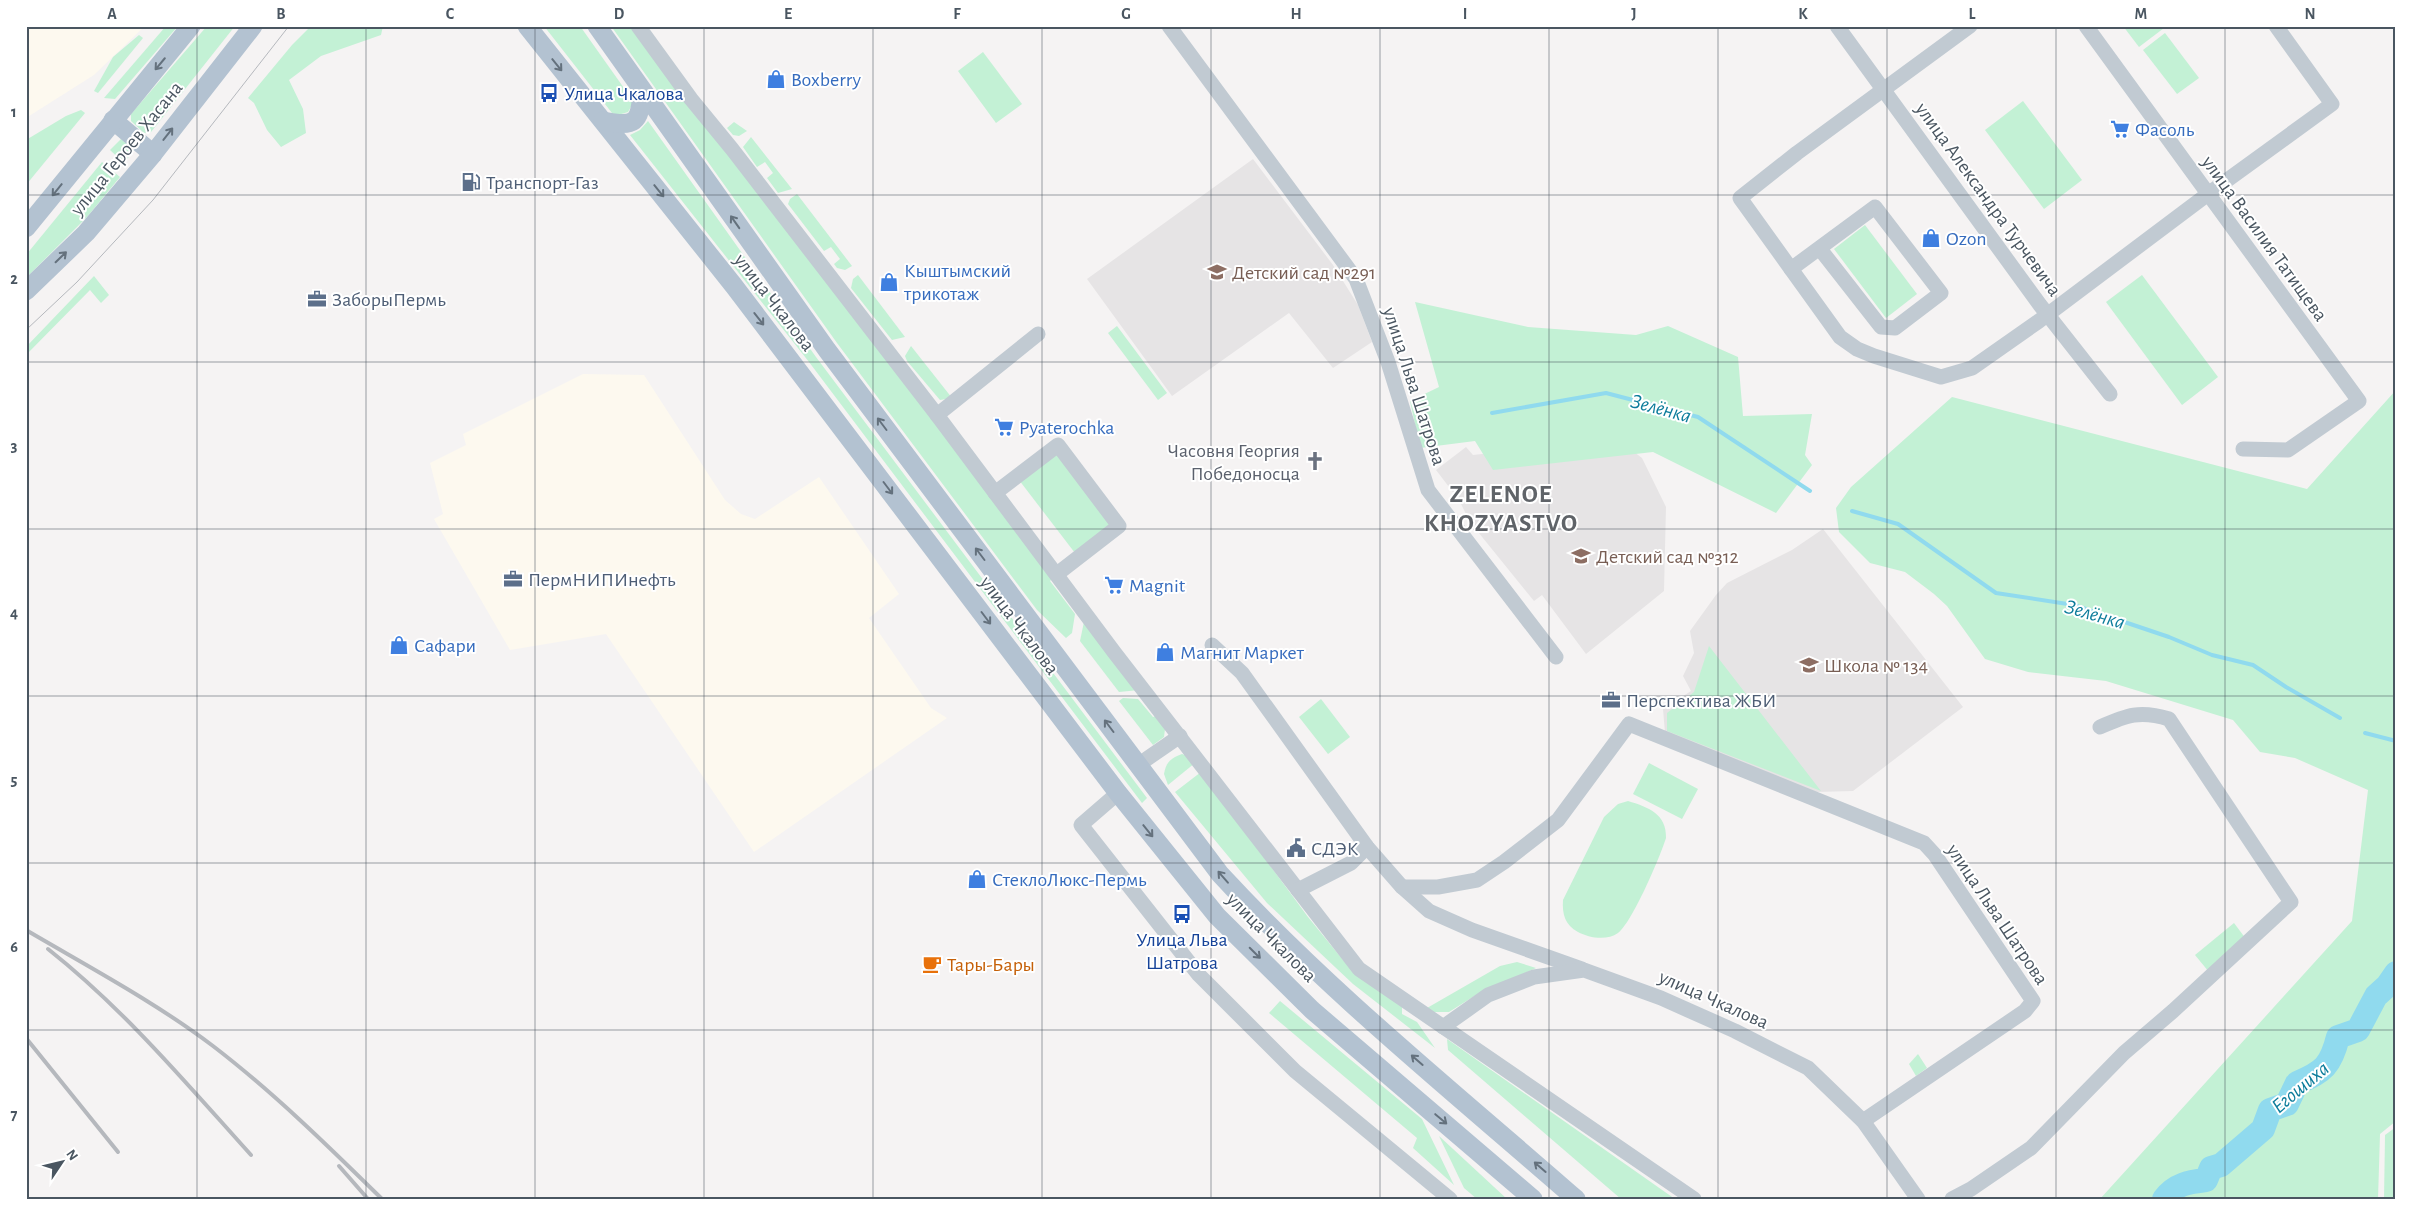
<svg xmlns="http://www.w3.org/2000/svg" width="2422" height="1225" viewBox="0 0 2422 1225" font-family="'Alegreya Sans',sans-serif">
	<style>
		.commercial { fill: #fdf9ef }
		.education { fill: #e6e4e5 }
		.green { fill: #c3f1d5 }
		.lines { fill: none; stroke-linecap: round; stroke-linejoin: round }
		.stream { stroke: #90daee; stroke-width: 4 }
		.river { stroke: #90daee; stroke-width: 24 }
		.minor { stroke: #c1cad2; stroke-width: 15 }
		.major { stroke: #b3c2d1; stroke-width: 19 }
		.tram { stroke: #b5b8bd; stroke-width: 1 }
		.rail { stroke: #b5b8bd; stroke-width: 4 }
		.oneway { stroke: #64717d }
		.grid { fill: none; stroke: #4a5661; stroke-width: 1; stroke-opacity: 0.55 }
		.labels { text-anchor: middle; stroke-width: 4; stroke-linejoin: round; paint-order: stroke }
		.shop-label { font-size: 20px; fill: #366cbe; stroke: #fff; text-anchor: start }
		.transit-label { font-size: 20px; fill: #164399; stroke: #fff; text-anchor: start }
		.street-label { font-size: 20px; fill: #4a5661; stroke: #fff }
		.service-label { font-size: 20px; fill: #4e5e75; stroke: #fff; text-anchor: start }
		.education-label { font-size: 20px; fill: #785e54; stroke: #fff; text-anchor: start }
		.worship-label { font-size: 20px; fill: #5b616d; stroke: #fff; text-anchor: end }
		.food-label { font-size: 20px; fill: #c56008; stroke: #fff; text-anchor: start }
		.water-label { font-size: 21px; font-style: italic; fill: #0c7c9b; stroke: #fff }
		.district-label { font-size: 25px; font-weight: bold; letter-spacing: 1px; fill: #5f6368; stroke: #fff }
		.neatline { fill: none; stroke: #4a5661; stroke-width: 2 }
		.grid-label { font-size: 16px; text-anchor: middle; font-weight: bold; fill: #4a5661 }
	</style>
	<rect width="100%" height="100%" fill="#f5f3f3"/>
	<g class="commercial">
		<polygon points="26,26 145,26 94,75 26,118"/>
		<polygon points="583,374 644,375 725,500 741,514 755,519 819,477 899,594 869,618 931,708 947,718 754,852 606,634 510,650 434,519 443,514 430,463 466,445 463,434"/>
	</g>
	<g class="education">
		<polygon points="1253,159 1333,265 1358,305 1372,342 1333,368 1289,313 1172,396 1087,279"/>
		<polygon points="1617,439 1642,458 1666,507 1664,591 1586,654 1542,595 1534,601 1470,522 1459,500 1436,470 1466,447 1473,455"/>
		<polygon points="1823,529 1963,707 1853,791 1816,792 1665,733 1663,709 1691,691 1683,676 1694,653 1690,631 1716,595 1727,583 1792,550"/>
	</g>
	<g class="green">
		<polygon points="166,26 178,26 115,99 104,98"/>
		<polygon points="207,26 235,26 151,132 144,133 131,121 131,114"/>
		<polygon points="311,26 383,26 381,35 321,56 289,80 303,109 306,133 281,147 267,130 254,103 248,98 292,45"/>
		<polygon points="544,26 580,26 631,98 633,103 628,112 618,115 612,113"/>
		<polygon points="611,26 634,26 1054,577 1050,581 1075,614 1072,633 1066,638 1037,610 837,343"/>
		<polygon points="2123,26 2162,26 2164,28 2139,47"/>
		<polygon points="2165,33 2199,78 2177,94 2143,50"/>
		<polygon points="139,35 143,38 98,93 94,91 113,57"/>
		<polygon points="983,52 1022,104 996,123 958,71"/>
		<polygon points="2023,101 2082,180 2044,209 1985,130"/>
		<polygon points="81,110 85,113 26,185 26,140 66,116"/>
		<polygon points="648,121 816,357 1147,798 1142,803 809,362 630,135 640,130"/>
		<polygon points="734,122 747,131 739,136 733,135 727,128"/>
		<polygon points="751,137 792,189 778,193 767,178 773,173 765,162 757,167 743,147"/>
		<polygon points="121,139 134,150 124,163 110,150"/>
		<polygon points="102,162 120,177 87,217 26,278 26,255"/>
		<polygon points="797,194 852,266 845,270 837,268 834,264 840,259 831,247 824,251 788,204 790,199"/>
		<polygon points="1865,225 1917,294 1886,318 1834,249"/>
		<polygon points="858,275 905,337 892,340 851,288 853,279"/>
		<polygon points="2142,275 2218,377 2182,405 2106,302"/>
		<polygon points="94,276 109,295 101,303 90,290 26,355 26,347"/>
		<polygon points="1415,302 1528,327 1636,335 1668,326 1738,357 1743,416 1812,414 1805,455 1812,465 1776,513 1653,452 1493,470 1475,441 1420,448 1410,401 1439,387"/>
		<polygon points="1117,326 1167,393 1158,400 1108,333"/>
		<polygon points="911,346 952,398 940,400 907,361 905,356"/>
		<polygon points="2396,390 2396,1121 2380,1134 2378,1199 2100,1199 2352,921 2368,790 2295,758 2260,752 2233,720 2106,681 2028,672 1985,659 1947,606 1934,594 1905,572 1870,563 1839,532 1836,508 1851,487 1952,397 2307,489"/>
		<polygon points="1058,450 1113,524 1075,553 1019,480"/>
		<polygon points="1085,617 1139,690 1119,692 1080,641"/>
		<polygon points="1709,646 1821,791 1667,731 1667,713 1694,692"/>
		<polygon points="1123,698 1138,699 1153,717 1158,715 1165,729 1164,737 1153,745 1119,701"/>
		<polygon points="1321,699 1350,737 1328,754 1299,717"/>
		<path d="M1182,754L1190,757L1195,763L1168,785L1164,774C1166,762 1171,758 1182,754Z"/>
		<polygon points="1649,763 1698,789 1682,819 1633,794"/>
		<polygon points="1201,772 1308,917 1343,960 1402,1007 1402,1014 1417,1022 1435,1048 1353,984 1267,903 1175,792"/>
		<path d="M1628,801C1648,807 1667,814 1666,838C1660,857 1632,923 1618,933C1607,941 1589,938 1578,932C1565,925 1562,914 1563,900L1604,817L1618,804Z"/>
		<polygon points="2234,923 2246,939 2209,972 2195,955"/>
		<polygon points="1517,962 1536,968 1476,995 1449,1012 1431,1012 1427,1008 1500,966"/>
		<polygon points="1280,1001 1422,1119 1454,1185 1413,1148 1417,1138 1269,1013"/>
		<polygon points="1447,1039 1675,1199 1621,1199 1448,1050"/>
		<polygon points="1918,1054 1927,1068 1916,1076 1909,1064"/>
		<polygon points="2396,1127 2396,1199 2384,1199 2385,1135"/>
		<polygon points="1439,1136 1507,1199 1477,1199 1464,1188"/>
	</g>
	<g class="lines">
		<g class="stream">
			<polyline points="1492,413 1606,393 1698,417 1810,491"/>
			<polyline points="1852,511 1898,524 1996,593 2074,605 2169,637 2212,655 2253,665 2286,687 2340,718"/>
			<polyline points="2365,733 2396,741"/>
		</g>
		<path class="river" d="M2164,1199C2175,1184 2189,1182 2206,1180L2211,1168L2221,1165L2263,1129L2270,1110L2287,1104L2297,1083C2324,1072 2331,1065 2338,1037L2358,1030L2376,996L2387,986L2396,973"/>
		<g class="minor">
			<polyline points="638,26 691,99 732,149 937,415 1114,652 1359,969 1694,1199"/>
			<polyline points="1169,26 1356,279 1388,362 1428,490 1556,657"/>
			<polyline points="1837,26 2040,305 2110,394"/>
			<polyline points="1970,26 1797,153 1740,198 1840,337 1857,349 1874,356 1941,377 1972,368 2039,321 2208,194 2332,104 2276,26"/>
			<polyline points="2086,26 2359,401 2288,450 2243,449"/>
			<polyline points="1791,269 1875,207 1941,293 1895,328 1881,327 1820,249"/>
			<polyline points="937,415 1038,334"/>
			<polyline points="995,493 1058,445 1119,526 1057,574"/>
			<polyline points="1212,645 1242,673 1367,847 1402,887 1429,911 1472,930 1582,969"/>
			<polyline points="1138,765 1180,736"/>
			<polyline points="1118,793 1081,825 1199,975 1295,1071 1450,1199"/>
			<polyline points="1402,887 1438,887 1477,880 1504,862 1558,820 1629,724 1924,843 1935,855 2033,1001 2025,1011 1863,1121"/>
			<polyline points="1298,890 1351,863 1367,847"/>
			<polyline points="1443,1027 1488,995 1534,977 1584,970 1661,998 1735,1031 1808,1068 1863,1121 1918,1199"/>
			<path d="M1952,1199L1971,1189L2031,1148L2124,1053L2173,1011L2291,902L2169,719C2140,710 2127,715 2100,727"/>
		</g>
		<g class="major">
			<polyline points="527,26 734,286 1118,793 1217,916 1312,1010 1533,1199"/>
			<path d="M597,26L827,350L1220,874C1329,992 1455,1093 1576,1199"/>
			<polyline points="113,120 153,154"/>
			<path d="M603,121C635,127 640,124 642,91"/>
			<polyline points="26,228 191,26"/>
			<polyline points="26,291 86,233 153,154 253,26"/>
		</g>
		<polyline class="tram" points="26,330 77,282 153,200 289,26"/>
		<g class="rail">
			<path d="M26,930C89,967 155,1002 213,1046C273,1092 328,1146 382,1199"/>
			<path d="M48,949C125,1010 186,1083 251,1155"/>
			<polyline points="26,1038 118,1152"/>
			<polyline points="339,1166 368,1199"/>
		</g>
	</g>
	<defs><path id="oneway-shaft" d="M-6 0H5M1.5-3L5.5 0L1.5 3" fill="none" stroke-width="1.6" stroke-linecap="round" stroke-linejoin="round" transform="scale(1.25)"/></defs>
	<g class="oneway">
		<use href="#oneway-shaft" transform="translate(160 64) rotate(130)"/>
		<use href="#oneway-shaft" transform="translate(557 65) rotate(51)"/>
		<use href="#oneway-shaft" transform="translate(168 134) rotate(-52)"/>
		<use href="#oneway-shaft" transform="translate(57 190) rotate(129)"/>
		<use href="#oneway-shaft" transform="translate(659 191) rotate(51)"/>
		<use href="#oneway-shaft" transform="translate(735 222) rotate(-125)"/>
		<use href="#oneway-shaft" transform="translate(61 257) rotate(-44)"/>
		<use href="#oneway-shaft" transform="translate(759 319) rotate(52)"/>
		<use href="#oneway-shaft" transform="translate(882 424) rotate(-127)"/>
		<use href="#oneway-shaft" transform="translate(888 488) rotate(53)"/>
		<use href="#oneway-shaft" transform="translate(980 554) rotate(-127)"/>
		<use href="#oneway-shaft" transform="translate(986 618) rotate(53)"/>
		<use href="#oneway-shaft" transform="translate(1109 726) rotate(-127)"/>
		<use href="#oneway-shaft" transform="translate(1148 831) rotate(51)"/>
		<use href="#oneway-shaft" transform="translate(1223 877) rotate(-131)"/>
		<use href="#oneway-shaft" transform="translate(1255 953) rotate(45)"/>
		<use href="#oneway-shaft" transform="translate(1417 1060) rotate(-139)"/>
		<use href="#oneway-shaft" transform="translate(1441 1119) rotate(40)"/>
		<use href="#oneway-shaft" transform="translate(1540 1167) rotate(-139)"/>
	</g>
	<path class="grid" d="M197,26V1199M366,26V1199M535,26V1199M704,26V1199M873,26V1199M1042,26V1199M1211,26V1199M1380,26V1199M1549,26V1199M1718,26V1199M1887,26V1199M2056,26V1199M2225,26V1199M26,195H2396M26,362H2396M26,529H2396M26,696H2396M26,863H2396M26,1030H2396"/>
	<defs>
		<g id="shop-bare" transform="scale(1.5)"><path d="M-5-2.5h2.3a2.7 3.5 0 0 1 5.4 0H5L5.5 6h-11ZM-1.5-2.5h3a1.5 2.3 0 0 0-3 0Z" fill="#3f7fe0" stroke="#fff" stroke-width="2.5" paint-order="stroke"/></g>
		<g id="bus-bare" transform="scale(1.5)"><path d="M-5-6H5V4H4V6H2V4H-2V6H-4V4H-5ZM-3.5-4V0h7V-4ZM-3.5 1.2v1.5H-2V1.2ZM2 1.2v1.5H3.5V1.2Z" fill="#1a4fb4" stroke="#fff" stroke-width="2.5" paint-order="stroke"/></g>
		<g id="supermarket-bare" transform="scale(1.5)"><path d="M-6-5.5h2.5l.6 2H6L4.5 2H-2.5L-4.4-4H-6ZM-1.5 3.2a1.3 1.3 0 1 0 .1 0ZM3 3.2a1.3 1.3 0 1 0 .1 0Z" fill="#3f7fe0" stroke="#fff" stroke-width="2.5" paint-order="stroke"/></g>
		<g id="fuel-bare" transform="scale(1.5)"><path d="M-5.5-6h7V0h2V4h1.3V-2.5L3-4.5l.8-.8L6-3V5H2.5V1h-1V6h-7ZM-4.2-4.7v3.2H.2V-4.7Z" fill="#5c6f8a" stroke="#fff" stroke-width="2.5" paint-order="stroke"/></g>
		<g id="school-bare" transform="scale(1.5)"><path d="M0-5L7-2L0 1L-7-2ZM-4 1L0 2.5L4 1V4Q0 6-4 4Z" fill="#8d6e63" stroke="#fff" stroke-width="2.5" paint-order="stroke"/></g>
		<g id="office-bare" transform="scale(1.5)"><path d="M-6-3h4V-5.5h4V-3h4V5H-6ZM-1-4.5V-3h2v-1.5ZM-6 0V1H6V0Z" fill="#5c6f8a" stroke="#fff" stroke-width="2.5" paint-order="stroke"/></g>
		<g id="church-bare" transform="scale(1.5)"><path d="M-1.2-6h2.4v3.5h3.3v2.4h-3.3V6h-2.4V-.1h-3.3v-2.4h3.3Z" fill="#6b7280" stroke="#fff" stroke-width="2.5" paint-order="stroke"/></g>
		<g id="civic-bare" transform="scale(1.5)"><path d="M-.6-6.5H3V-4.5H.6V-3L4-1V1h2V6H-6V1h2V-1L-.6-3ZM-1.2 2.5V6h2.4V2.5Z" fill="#5c6f8a" stroke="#fff" stroke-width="2.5" paint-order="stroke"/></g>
		<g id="cafe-bare" transform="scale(1.5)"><path d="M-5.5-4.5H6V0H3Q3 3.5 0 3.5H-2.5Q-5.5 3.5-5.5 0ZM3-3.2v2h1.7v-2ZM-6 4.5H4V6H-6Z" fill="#e8710a" stroke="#fff" stroke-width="2.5" paint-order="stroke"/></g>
	</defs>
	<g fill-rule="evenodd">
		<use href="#shop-bare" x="776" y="79"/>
		<use href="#bus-bare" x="549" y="93"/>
		<use href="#supermarket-bare" x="2120" y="129"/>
		<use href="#fuel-bare" x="471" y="182"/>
		<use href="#shop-bare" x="1931" y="238"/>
		<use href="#school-bare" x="1217" y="272"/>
		<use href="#shop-bare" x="889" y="282"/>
		<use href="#office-bare" x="317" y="299"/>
		<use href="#supermarket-bare" x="1004" y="427"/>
		<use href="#church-bare" x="1315" y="461"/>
		<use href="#school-bare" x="1581" y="556"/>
		<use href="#office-bare" x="513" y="579"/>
		<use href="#supermarket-bare" x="1114" y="585"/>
		<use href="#shop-bare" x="399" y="645"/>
		<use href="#shop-bare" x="1165" y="652"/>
		<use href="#school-bare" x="1809" y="665"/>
		<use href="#office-bare" x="1611" y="700"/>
		<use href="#civic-bare" x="1296" y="848"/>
		<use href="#shop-bare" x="977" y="879"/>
		<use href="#bus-bare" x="1182" y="914"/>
		<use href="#cafe-bare" x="932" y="964"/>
	</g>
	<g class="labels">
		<g class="shop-label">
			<text x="791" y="86">Boxberry</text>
			<text x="2135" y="136">Фасоль</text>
			<text x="1946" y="245">Ozon</text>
			<text x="904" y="277">Кыштымский<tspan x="904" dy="23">трикотаж</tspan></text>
			<text x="1019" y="434">Pyaterochka</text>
			<text x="1129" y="592">Magnit</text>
			<text x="414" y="652">Сафари</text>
			<text x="1180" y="659">Магнит Маркет</text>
			<text x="992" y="886">СтеклоЛюкс-Пермь</text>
		</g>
		<g class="transit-label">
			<text x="564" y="100">Улица Чкалова</text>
			<text x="1182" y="946" text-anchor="middle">Улица Льва<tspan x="1182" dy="23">Шатрова</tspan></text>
		</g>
		<g class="street-label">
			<text transform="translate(126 148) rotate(-51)" y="7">улица Героев Хасана</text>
			<text transform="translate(1989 199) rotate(54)" y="7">улица Александра Турчевича</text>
			<text transform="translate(2265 238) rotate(54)" y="7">улица Василия Татищева</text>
			<text transform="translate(775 302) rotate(52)" y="7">улица Чкалова</text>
			<text transform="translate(1415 386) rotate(72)" y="7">улица Льва Шатрова</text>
			<text transform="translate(1020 625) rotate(53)" y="7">улица Чкалова</text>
			<text transform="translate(1998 914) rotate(56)" y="7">улица Льва Шатрова</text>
			<text transform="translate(1272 937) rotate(45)" y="7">улица Чкалова</text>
			<text transform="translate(1714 999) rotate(24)" y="7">улица Чкалова</text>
		</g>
		<g class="service-label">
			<text x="486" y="189">Транспорт-Газ</text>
			<text x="332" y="306">ЗаборыПермь</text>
			<text x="528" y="586">ПермНИПИнефть</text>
			<text x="1626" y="707">Перспектива ЖБИ</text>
			<text x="1311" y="855">СДЭК</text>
		</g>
		<g class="education-label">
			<text x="1232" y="279">Детский сад №291</text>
			<text x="1596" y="563">Детский сад №312</text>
			<text x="1824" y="672">Школа № 134</text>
		</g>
		<g class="worship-label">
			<text x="1300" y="457">Часовня Георгия<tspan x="1300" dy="23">Победоносца</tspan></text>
		</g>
		<g class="food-label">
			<text x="947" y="971">Тары-Бары</text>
		</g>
		<g class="water-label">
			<text transform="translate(1661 408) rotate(15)" y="7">Зелёнка</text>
			<text transform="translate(2095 614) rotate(16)" y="7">Зелёнка</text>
			<text transform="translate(2300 1087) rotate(-40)" y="7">Егошиха</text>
		</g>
		<g class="district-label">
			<text x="1501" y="502">ZELENOE<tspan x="1501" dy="29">KHOZYASTVO</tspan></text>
		</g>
	</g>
	<rect width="2422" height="1225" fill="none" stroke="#ffffff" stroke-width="55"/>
	<g transform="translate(62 1162) rotate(55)" stroke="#ffffff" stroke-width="4" paint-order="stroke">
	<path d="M0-4L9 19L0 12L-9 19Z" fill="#4a5661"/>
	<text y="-8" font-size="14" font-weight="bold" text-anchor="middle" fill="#4a5661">N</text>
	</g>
	<rect x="28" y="28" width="2366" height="1170" class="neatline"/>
	<g class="grid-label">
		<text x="112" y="19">A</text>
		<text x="281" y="19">B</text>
		<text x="450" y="19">C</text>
		<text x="619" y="19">D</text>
		<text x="788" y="19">E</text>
		<text x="957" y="19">F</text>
		<text x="1126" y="19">G</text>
		<text x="1296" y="19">H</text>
		<text x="1465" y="19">I</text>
		<text x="1634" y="19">J</text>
		<text x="1803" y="19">K</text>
		<text x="1972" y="19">L</text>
		<text x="2141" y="19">M</text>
		<text x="2310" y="19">N</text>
		<text x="14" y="117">1</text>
		<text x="14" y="284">2</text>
		<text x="14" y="451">3</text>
		<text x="14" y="618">4</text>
		<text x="14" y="785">5</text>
		<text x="14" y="952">6</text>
		<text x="14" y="1120">7</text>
	</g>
</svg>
